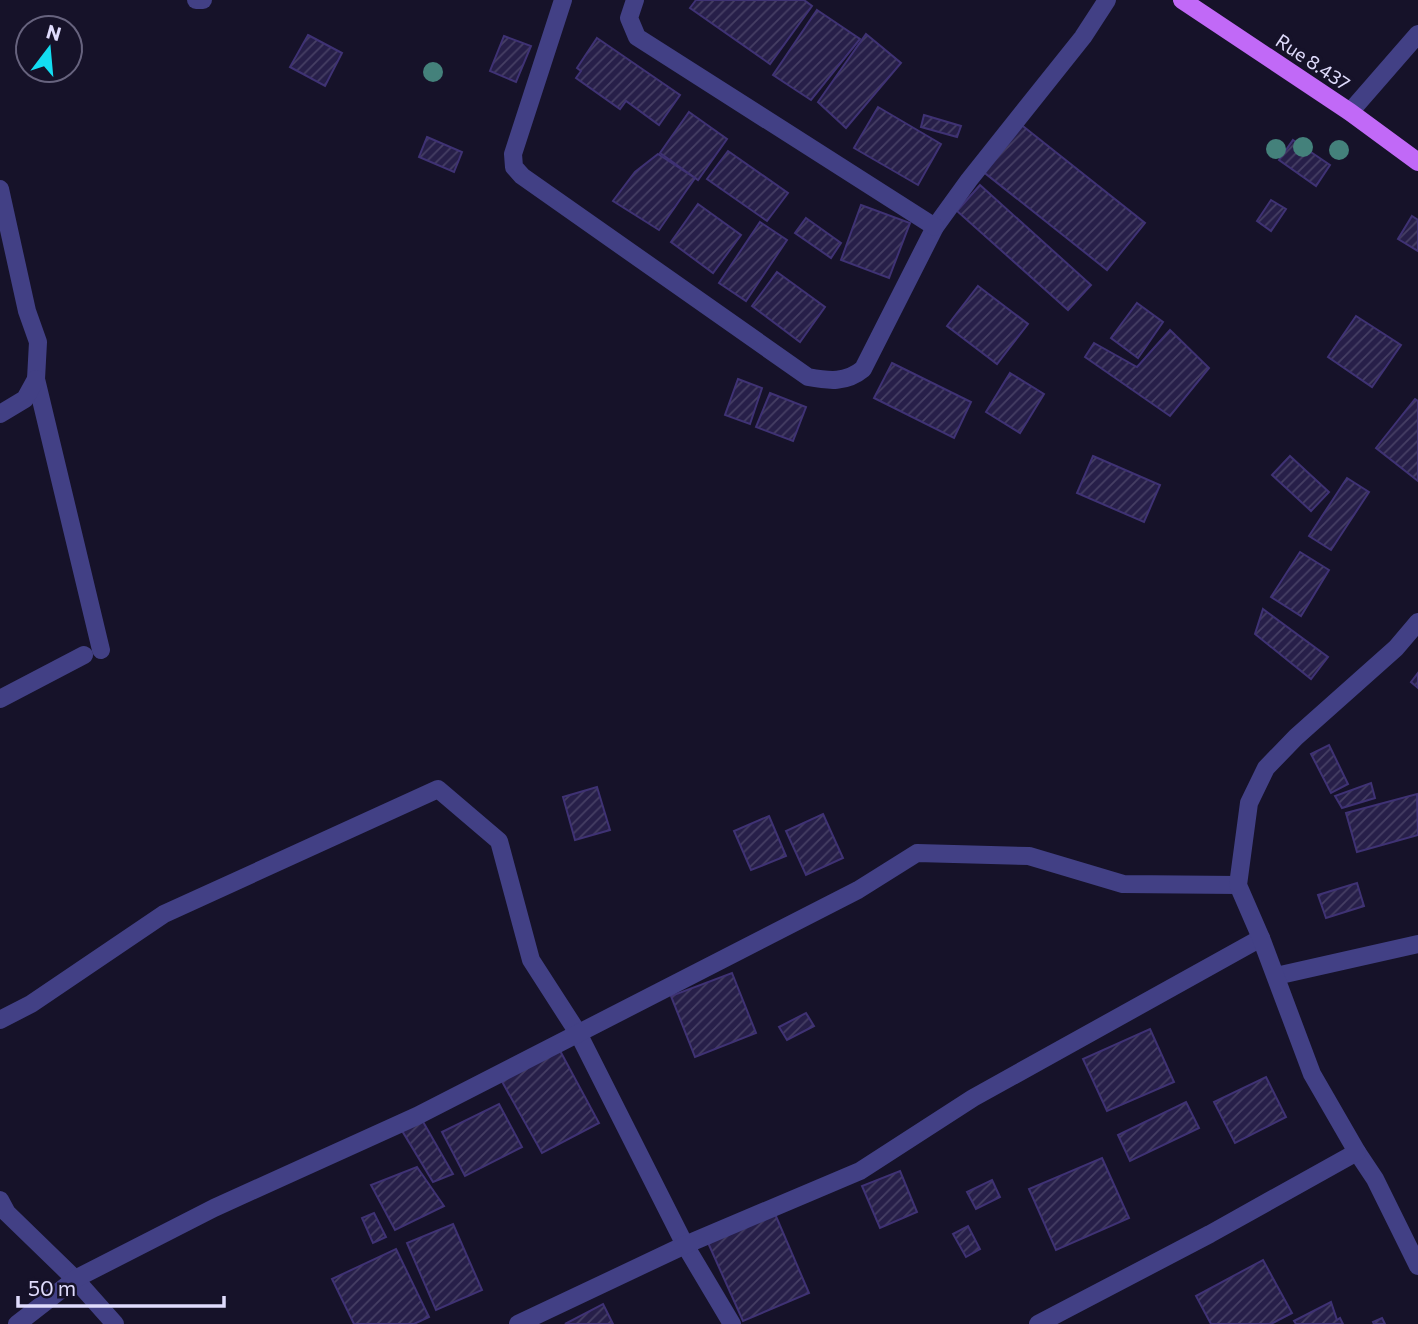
<svg xmlns="http://www.w3.org/2000/svg" width="1418" height="1324" viewBox="0 0 1418 1324" font-family="Commissioner,sans-serif">
	<style>
		.building { fill: url(#building-hatch); stroke: #3f3274; stroke-width: 2 }
		.lines { fill: none; stroke-linecap: round; stroke-linejoin: round }
		.minor { stroke: #424085; stroke-width: 18 }
		.major { stroke: #c169f7; stroke-width: 18 }
		.tree { fill: #44817b }
		.labels { text-anchor: middle; stroke-width: 7; stroke-linejoin: round; paint-order: stroke }
		.street-label { font-size: 19px; fill: #e0dcfd; stroke: #161229 }
	</style>
	<defs>
		<pattern id="building-hatch" width="6" height="6" patternUnits="userSpaceOnUse" patternTransform="scale(1.75)"><rect width="6" height="6" fill="#271f49"/><path d="M-1 1l2-2M0 6l6-6M5 7l2-2" fill="none" stroke="#463f64"/></pattern>
	</defs>
	<rect width="100%" height="100%" fill="#161229"/>
	<g class="building">
		<polygon points="696,0 804,0 812,6 770,64 690,8"/>
		<polygon points="817,10 860,39 811,100 773,75"/>
		<polygon points="866,34 901,63 846,128 818,102"/>
		<polygon points="308,35 342,53 325,86 290,67"/>
		<polygon points="504,36 531,46 516,82 490,71"/>
		<polygon points="597,38 680,95 659,125 626,101 620,109 576,78 581,71 577,68"/>
		<polygon points="878,107 941,144 918,185 854,148"/>
		<polygon points="689,112 727,139 698,180 660,153"/>
		<polygon points="924,115 961,126 957,137 921,127"/>
		<polygon points="1019,123 1145,223 1107,270 981,170"/>
		<polygon points="427,137 462,152 454,172 419,157"/>
		<polygon points="1293,140 1330,165 1316,186 1279,160"/>
		<polygon points="728,151 788,193 767,221 707,179"/>
		<polygon points="658,154 695,178 659,230 613,201 635,172"/>
		<polygon points="980,185 1091,285 1068,310 957,211"/>
		<polygon points="1271,200 1286,209 1271,231 1257,221"/>
		<polygon points="698,204 741,235 713,273 671,242"/>
		<polygon points="861,205 910,223 889,278 841,260"/>
		<polygon points="1412,216 1418,220 1418,251 1398,239"/>
		<polygon points="806,218 841,243 831,258 795,233"/>
		<polygon points="760,222 787,240 746,301 719,283"/>
		<polygon points="777,272 825,307 800,342 752,306"/>
		<polygon points="978,286 1028,324 997,364 947,326"/>
		<polygon points="1137,303 1163,322 1138,358 1111,338"/>
		<polygon points="1356,316 1401,345 1372,387 1328,357"/>
		<polygon points="1170,330 1209,368 1170,416 1085,357 1094,343 1137,367"/>
		<polygon points="892,363 971,402 954,438 874,398"/>
		<polygon points="1010,373 1044,394 1020,433 986,412"/>
		<polygon points="738,379 762,388 750,424 725,415"/>
		<polygon points="770,393 806,407 793,441 756,427"/>
		<polygon points="1415,399 1418,401 1418,481 1376,448"/>
		<polygon points="1093,456 1160,485 1144,522 1077,493"/>
		<polygon points="1290,456 1329,492 1311,511 1272,475"/>
		<polygon points="1347,478 1369,492 1331,550 1309,536"/>
		<polygon points="1300,552 1329,570 1301,616 1271,597"/>
		<polygon points="1263,609 1328,657 1311,679 1255,634"/>
		<polygon points="1418,673 1418,688 1411,682"/>
		<polygon points="1329,745 1348,784 1331,793 1311,754"/>
		<polygon points="1371,783 1375,798 1342,808 1335,796"/>
		<polygon points="597,787 610,830 575,840 563,797"/>
		<polygon points="1417,794 1418,835 1357,852 1346,813"/>
		<polygon points="823,814 843,858 806,875 786,831"/>
		<polygon points="769,816 786,856 751,870 734,831"/>
		<polygon points="1357,883 1364,906 1326,918 1318,895"/>
		<polygon points="732,973 756,1033 695,1057 671,996"/>
		<polygon points="806,1013 814,1026 787,1040 779,1027"/>
		<polygon points="1150,1029 1174,1082 1107,1111 1083,1059"/>
		<polygon points="558,1047 599,1123 542,1153 500,1078"/>
		<polygon points="1266,1077 1286,1117 1235,1143 1214,1102"/>
		<polygon points="1186,1102 1199,1128 1130,1161 1118,1135"/>
		<polygon points="499,1104 522,1147 465,1176 442,1132"/>
		<polygon points="418,1113 453,1174 433,1182 398,1124"/>
		<polygon points="1102,1158 1129,1218 1056,1250 1029,1189"/>
		<polygon points="417,1167 444,1206 395,1230 371,1185"/>
		<polygon points="900,1171 917,1212 880,1228 862,1186"/>
		<polygon points="992,1180 1000,1197 976,1209 967,1192"/>
		<polygon points="772,1207 809,1293 743,1321 705,1236"/>
		<polygon points="374,1213 386,1237 373,1243 362,1218"/>
		<polygon points="453,1224 482,1290 436,1310 407,1243"/>
		<polygon points="968,1226 980,1249 966,1257 953,1234"/>
		<polygon points="396,1249 429,1317 414,1324 354,1324 332,1279"/>
		<polygon points="1263,1260 1292,1313 1271,1324 1211,1324 1196,1296"/>
		<polygon points="1331,1302 1337,1320 1340,1318 1343,1324 1296,1324 1294,1321"/>
		<polygon points="603,1304 613,1324 565,1324"/>
		<polygon points="1382,1318 1385,1324 1374,1324 1373,1322"/>
	</g>
	<g class="lines">
		<g class="minor">
			<polyline points="196,0 203,0"/>
			<path d="M563,0L513,154L514,167L522,176L808,377C829,381 846,383 863,369L935,227L969,180L1083,37L1107,0"/>
			<polyline points="635,0 629,18 637,37 935,227"/>
			<polyline points="1350,112 1418,34"/>
			<polyline points="0,189 27,311 38,342 36,379 101,650"/>
			<polyline points="0,414 25,399 36,379"/>
			<polyline points="0,699 84,655"/>
			<polyline points="1276,976 1418,944"/>
			<polyline points="0,1020 31,1004 164,914 438,789 499,841 531,960 578,1033 685,1245 732,1324"/>
			<polyline points="1357,1152 1375,1179 1418,1266"/>
			<polyline points="0,1200 7,1213 75,1279 115,1324"/>
			<polyline points="17,1324 75,1279 214,1208 417,1116 858,890 917,853 1029,856 1123,884 1238,885"/>
			<polyline points="518,1324 685,1245 860,1171 973,1098 1261,938"/>
			<polyline points="1038,1324 1210,1234 1357,1152 1312,1074 1261,938 1238,885 1249,803 1266,768 1296,737 1396,648 1418,622"/>
		</g>
		<polyline class="major" points="1182,0 1350,112 1418,162"/>
	</g>
	<g class="tree">
		<circle cx="433" cy="72" r="10"/>
		<circle cx="1303" cy="147" r="10"/>
		<circle cx="1276" cy="149" r="10"/>
		<circle cx="1339" cy="150" r="10"/>
	</g>
	<g class="labels">
		<g class="street-label">
			<text transform="translate(1313 62) rotate(34)" y="7">Rue 8.437</text>
		</g>
	</g>
	<g transform="translate(49 49) rotate(16)"><circle r="33" fill="#161229" stroke="#67637e" stroke-width="2"/>
	<path d="M0-5L12 26L0 18L-12 26Z" fill="#13ddf2"/>
	<text y="-10" font-size="19" font-weight="bold" text-anchor="middle" fill="#e0dcfd">N</text>
	</g>
	<path d="M18 1296v10h206v-10" fill="none" stroke="#e0dcfd" stroke-width="3.5"/>
	<text x="28" y="1296" font-size="21" fill="#e0dcfd" stroke="#161229" stroke-width="5" paint-order="stroke">50 m</text>
</svg>
